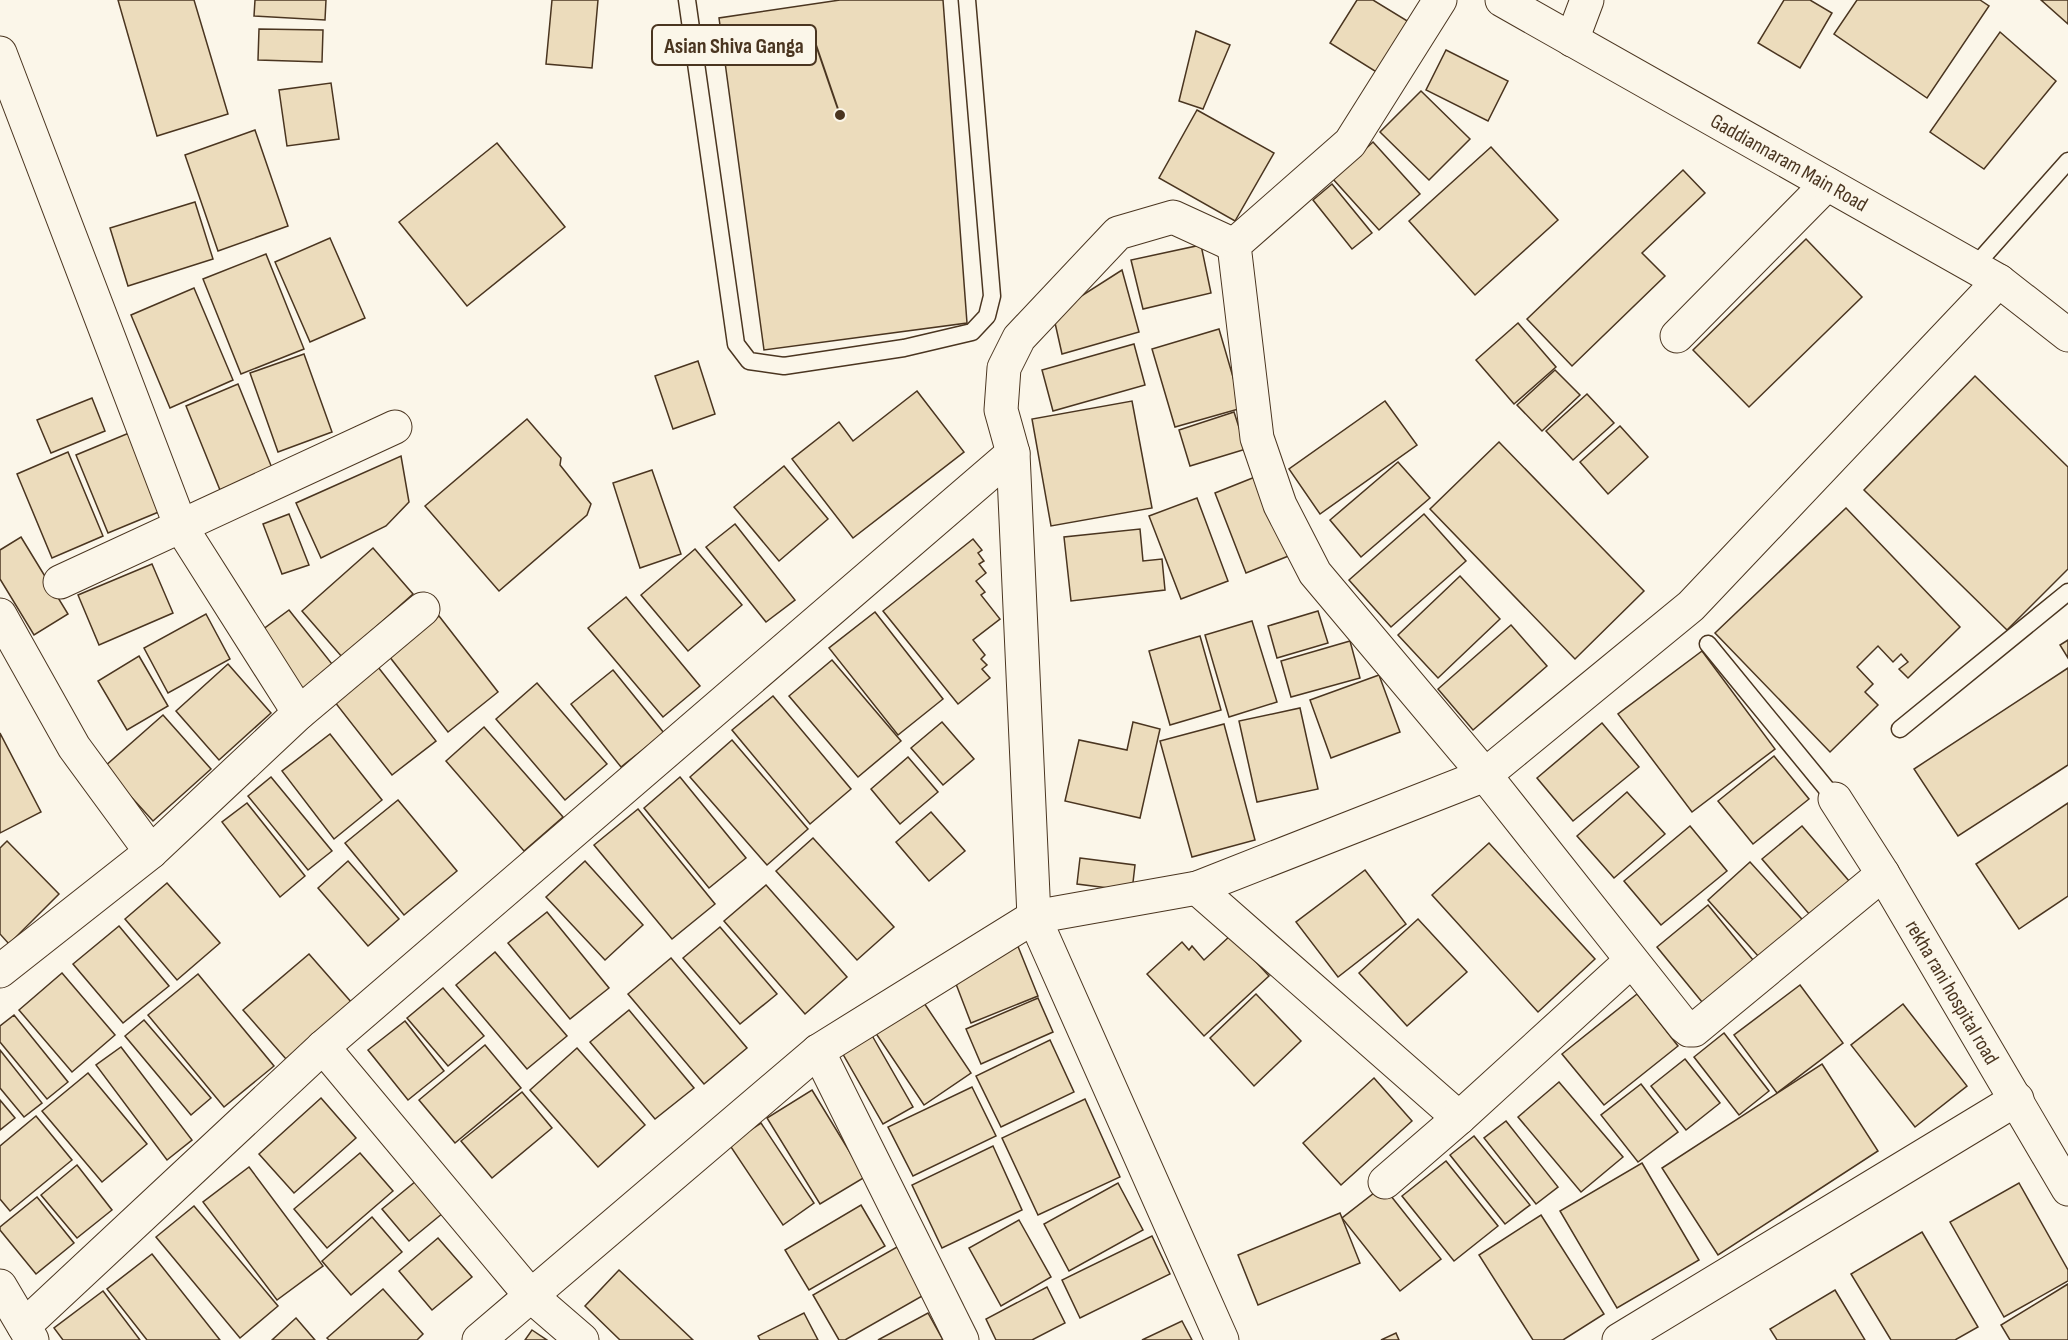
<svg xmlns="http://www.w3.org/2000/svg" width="2068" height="1340" viewBox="0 0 2068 1340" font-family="'Sofia Sans Condensed',sans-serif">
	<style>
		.building { fill: #ecdcbc; stroke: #4a3520; stroke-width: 1.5 }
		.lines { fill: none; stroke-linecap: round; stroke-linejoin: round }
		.lane-casing { stroke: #4a3520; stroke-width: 19 }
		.street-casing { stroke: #4a3520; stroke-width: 35 }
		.secondary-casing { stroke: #4a3520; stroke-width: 35 }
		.lane { stroke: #fbf6e9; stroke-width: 16 }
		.street { stroke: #fbf6e9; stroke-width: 33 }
		.secondary { stroke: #fbf6e9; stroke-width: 33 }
		.labels { text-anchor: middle; stroke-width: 4.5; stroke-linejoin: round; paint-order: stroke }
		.street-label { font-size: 21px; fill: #4a3520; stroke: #fbf6e9 }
		.leader { fill: none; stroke: #4a3520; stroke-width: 2 }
		.callout-dot { fill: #4a3520; stroke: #fbf6e9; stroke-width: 2 }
		.callout { fill: #fbf6e9; stroke: #4a3520; stroke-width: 2 }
		.callout-label { font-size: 22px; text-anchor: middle; font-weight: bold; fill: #4a3520 }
	</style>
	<rect width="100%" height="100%" fill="#fbf6e9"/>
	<g class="building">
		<polygon points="118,0 194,0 228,114 157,136"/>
		<polygon points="255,0 326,0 325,20 254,16"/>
		<polygon points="552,0 598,0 592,68 546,64"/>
		<polygon points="840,0 943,0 967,323 764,350 719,18"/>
		<polygon points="1357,0 1373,0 1409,22 1378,73 1330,43"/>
		<polygon points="1784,0 1810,0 1832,13 1800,68 1758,43"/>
		<polygon points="1857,0 1980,0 1989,6 1927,98 1834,34"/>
		<polygon points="2041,0 2068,0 2068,24"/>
		<polygon points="259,29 323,30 322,62 258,60"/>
		<polygon points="1196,31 1230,45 1203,109 1179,101"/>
		<polygon points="2000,32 2056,81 1984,169 1930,132"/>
		<polygon points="1446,50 1508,81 1488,121 1426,90"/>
		<polygon points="331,83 339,139 287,146 279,90"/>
		<polygon points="1421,91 1470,139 1429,180 1380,132"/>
		<polygon points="1197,110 1274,153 1235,221 1159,178"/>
		<polygon points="255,130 288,226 218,251 185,155"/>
		<polygon points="1373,142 1420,194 1379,230 1333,179"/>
		<polygon points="497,143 565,227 467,306 399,222"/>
		<polygon points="1491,147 1558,220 1475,295 1409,221"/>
		<polygon points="1683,170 1705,193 1642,253 1665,276 1572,366 1527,319"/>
		<polygon points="1332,184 1372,233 1352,249 1313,200"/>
		<polygon points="195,202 213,259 128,286 110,228"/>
		<polygon points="330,238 365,318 310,342 275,262"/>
		<polygon points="1806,239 1862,297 1749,407 1693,350"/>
		<polygon points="1201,245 1211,293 1143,309 1131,260"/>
		<polygon points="266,254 304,349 241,374 203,279"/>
		<polygon points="1122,270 1139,332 1062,354 1053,314"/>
		<polygon points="194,288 233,380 170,408 131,315"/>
		<polygon points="1518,323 1556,367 1514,404 1476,360"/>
		<polygon points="1219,329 1242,408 1175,427 1152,349"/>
		<polygon points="1134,344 1145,385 1053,411 1042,370"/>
		<polygon points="304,354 332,432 278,452 250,373"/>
		<polygon points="698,361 715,414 673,429 655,376"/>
		<polygon points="1555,370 1580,395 1542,431 1517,405"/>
		<polygon points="1975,376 2068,467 2068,569 2007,630 1864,490"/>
		<polygon points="238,384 272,468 220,490 186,406"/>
		<polygon points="917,391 964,452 853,538 792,459 839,422 853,441"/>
		<polygon points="1587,394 1614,423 1573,460 1546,431"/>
		<polygon points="92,398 105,431 51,453 37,420"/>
		<polygon points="1132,401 1152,508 1051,526 1032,419"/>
		<polygon points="1385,401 1417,445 1320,514 1289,469"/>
		<polygon points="1234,412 1246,449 1190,466 1179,430"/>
		<polygon points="527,419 561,458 560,465 591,504 587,515 499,591 425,506"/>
		<polygon points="1620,426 1648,457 1608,494 1580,462"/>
		<polygon points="129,433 161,511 108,533 76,455"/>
		<polygon points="1499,442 1644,591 1575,659 1430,509"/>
		<polygon points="68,452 103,536 52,558 17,474"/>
		<polygon points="401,456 409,502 386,526 321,558 296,503"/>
		<polygon points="1398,462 1430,498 1361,557 1330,520"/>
		<polygon points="784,466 828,519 779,561 734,507"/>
		<polygon points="652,470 681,554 640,568 613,483"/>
		<polygon points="1260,475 1291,555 1246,573 1215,493"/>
		<polygon points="1197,498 1228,581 1181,599 1149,516"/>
		<polygon points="1846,508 1960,627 1908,678 1899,669 1908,662 1901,654 1893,662 1878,646 1857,667 1873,684 1865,692 1878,705 1830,752 1715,633"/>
		<polygon points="289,514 309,565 282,574 263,524"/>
		<polygon points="1424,514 1466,561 1391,627 1349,580"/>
		<polygon points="735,524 795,600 766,622 706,547"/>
		<polygon points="1140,529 1143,561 1162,559 1165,590 1071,601 1064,537"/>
		<polygon points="21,537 68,614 34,635 0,579 0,550"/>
		<polygon points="973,539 982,550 978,553 984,561 979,564 986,573 976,581 985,592 981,595 1000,619 973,640 985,655 981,659 987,665 982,669 990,678 958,704 883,611"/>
		<polygon points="373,548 413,594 342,657 302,611"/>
		<polygon points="695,549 742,605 688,651 641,595"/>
		<polygon points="152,564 173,613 99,645 78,595"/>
		<polygon points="1460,576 1500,619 1438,678 1398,635"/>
		<polygon points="626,597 700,686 663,717 588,628"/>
		<polygon points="289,610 336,669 305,693 258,633"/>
		<polygon points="1318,611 1328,643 1277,658 1268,626"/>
		<polygon points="875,612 943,699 898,735 829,648"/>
		<polygon points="206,614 230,659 168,693 144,648"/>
		<polygon points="439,616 498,692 448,732 389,656"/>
		<polygon points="1252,621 1277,702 1229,717 1205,635"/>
		<polygon points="1511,625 1547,666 1473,730 1438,689"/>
		<polygon points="1200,636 1221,710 1170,725 1149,651"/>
		<polygon points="2068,640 2068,658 2060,645"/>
		<polygon points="1350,641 1360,678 1291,697 1281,661"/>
		<polygon points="1702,651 1775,749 1692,812 1618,714"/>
		<polygon points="139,656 168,706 127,730 98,681"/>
		<polygon points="832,660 901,741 858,777 789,696"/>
		<polygon points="228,664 271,713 219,760 176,711"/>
		<polygon points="378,667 436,741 392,775 334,701"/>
		<polygon points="2068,668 2068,765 1958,836 1914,769"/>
		<polygon points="613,670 664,733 621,767 571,704"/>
		<polygon points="1379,675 1400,732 1331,758 1310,700"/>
		<polygon points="537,683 607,764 565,800 496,719"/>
		<polygon points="773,696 851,789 810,824 732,730"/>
		<polygon points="1300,708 1318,789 1257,802 1239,721"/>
		<polygon points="163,715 211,769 153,821 104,767"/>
		<polygon points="942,722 974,759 943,785 911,748"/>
		<polygon points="1133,722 1160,729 1140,818 1065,801 1079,740 1127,750"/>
		<polygon points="1602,723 1639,767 1573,821 1537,778"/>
		<polygon points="1224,724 1255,840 1192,857 1160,741"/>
		<polygon points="484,727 563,817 524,851 446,761"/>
		<polygon points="0,733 41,812 0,833"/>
		<polygon points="330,734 382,800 334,839 282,771"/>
		<polygon points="732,740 808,829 767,865 690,777"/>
		<polygon points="1774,756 1809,799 1753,844 1718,801"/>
		<polygon points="908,757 938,792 900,824 871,789"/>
		<polygon points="271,777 332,851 308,870 248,796"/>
		<polygon points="680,777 746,858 709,888 644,808"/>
		<polygon points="1627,792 1665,834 1614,878 1577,836"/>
		<polygon points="398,800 457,871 404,915 345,843"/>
		<polygon points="247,803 305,876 280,897 222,822"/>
		<polygon points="2068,803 2068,896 2019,929 1976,864"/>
		<polygon points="638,809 715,904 672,939 594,845"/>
		<polygon points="931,812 965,851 929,881 896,842"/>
		<polygon points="1690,826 1727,871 1661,925 1624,881"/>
		<polygon points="1802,826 1855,888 1816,922 1762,859"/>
		<polygon points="813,838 894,927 857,960 776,871"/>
		<polygon points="7,841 59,894 9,944 0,934 0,848"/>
		<polygon points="1489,843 1595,959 1538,1012 1432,895"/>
		<polygon points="1080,858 1135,865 1132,891 1077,884"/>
		<polygon points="348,861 399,919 368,946 318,888"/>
		<polygon points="585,861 643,925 605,960 546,897"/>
		<polygon points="1750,862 1810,928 1767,966 1708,900"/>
		<polygon points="1365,870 1406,924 1338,977 1296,922"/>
		<polygon points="167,883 220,943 177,980 125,919"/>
		<polygon points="766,885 847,977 805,1014 724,921"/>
		<polygon points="1708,905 1762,971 1711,1013 1657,947"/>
		<polygon points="547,912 609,988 570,1019 508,943"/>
		<polygon points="1418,919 1467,972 1407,1026 1359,973"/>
		<polygon points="119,926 169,986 123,1023 73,964"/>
		<polygon points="720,927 777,994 740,1024 683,958"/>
		<polygon points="1231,935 1269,976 1204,1036 1147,974 1182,942 1189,950 1192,946 1204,960"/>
		<polygon points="1017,944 1038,996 971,1023 951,971"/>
		<polygon points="495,952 567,1036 527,1069 456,985"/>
		<polygon points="309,954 352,1003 286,1059 243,1010"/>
		<polygon points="671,958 747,1048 704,1084 628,994"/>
		<polygon points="62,973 115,1035 72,1072 19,1010"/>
		<polygon points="198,974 274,1066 224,1107 148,1015"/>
		<polygon points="1800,985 1843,1043 1777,1093 1734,1035"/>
		<polygon points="443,988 484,1036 448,1066 407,1018"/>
		<polygon points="1256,994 1301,1041 1254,1086 1210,1038"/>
		<polygon points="1637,994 1678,1046 1604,1105 1562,1054"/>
		<polygon points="1038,998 1053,1032 981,1064 966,1029"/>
		<polygon points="922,1000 971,1073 924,1105 875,1032"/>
		<polygon points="1903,1004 1967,1086 1915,1127 1851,1045"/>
		<polygon points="629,1010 694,1088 655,1119 590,1042"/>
		<polygon points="14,1015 68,1082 47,1099 0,1042 0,1026"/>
		<polygon points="144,1020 211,1098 191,1115 125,1036"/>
		<polygon points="405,1021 444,1071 408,1100 368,1050"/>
		<polygon points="870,1032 913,1107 883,1124 840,1049"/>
		<polygon points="1724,1033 1769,1091 1739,1115 1694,1057"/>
		<polygon points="1050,1040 1074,1092 1001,1127 976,1076"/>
		<polygon points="485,1045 521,1088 455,1143 419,1100"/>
		<polygon points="121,1047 192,1140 167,1160 96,1065"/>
		<polygon points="577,1048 645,1125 598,1167 530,1090"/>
		<polygon points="0,1050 42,1103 24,1117 0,1088"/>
		<polygon points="1685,1059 1720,1103 1686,1130 1651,1086"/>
		<polygon points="1822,1064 1878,1151 1718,1255 1662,1168"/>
		<polygon points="88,1073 147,1144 102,1182 42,1111"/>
		<polygon points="1374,1078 1412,1121 1341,1185 1303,1143"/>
		<polygon points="1559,1082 1623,1157 1581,1192 1518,1117"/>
		<polygon points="1641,1084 1678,1132 1638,1162 1601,1115"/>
		<polygon points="972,1087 996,1136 913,1176 888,1127"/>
		<polygon points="812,1090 865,1177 820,1204 767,1118"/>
		<polygon points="522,1092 552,1128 492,1178 461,1141"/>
		<polygon points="321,1098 356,1138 294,1193 259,1154"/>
		<polygon points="1085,1099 1120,1177 1038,1215 1002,1138"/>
		<polygon points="0,1100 15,1118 0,1130"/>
		<polygon points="36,1116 72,1160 10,1211 0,1199 0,1146"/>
		<polygon points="1506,1121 1558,1187 1536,1204 1484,1138"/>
		<polygon points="761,1123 814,1203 783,1225 729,1144"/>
		<polygon points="1474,1136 1530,1205 1505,1224 1450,1155"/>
		<polygon points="993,1146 1022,1210 942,1248 912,1185"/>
		<polygon points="360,1153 393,1191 327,1248 294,1209"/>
		<polygon points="1446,1161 1498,1226 1454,1261 1402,1196"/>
		<polygon points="1642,1163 1699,1260 1617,1308 1560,1211"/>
		<polygon points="77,1165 112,1210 77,1238 41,1195"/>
		<polygon points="249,1167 323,1266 277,1300 203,1202"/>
		<polygon points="416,1181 443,1213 409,1241 382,1209"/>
		<polygon points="1118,1183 1143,1230 1069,1271 1044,1224"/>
		<polygon points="2019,1183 2068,1270 2068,1281 2004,1317 1950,1222"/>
		<polygon points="1383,1186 1441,1259 1400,1291 1342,1218"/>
		<polygon points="37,1197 74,1243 36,1274 0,1230 0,1227"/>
		<polygon points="861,1205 885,1246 809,1290 785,1250"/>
		<polygon points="194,1206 278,1306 240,1338 156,1237"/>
		<polygon points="1340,1213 1360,1263 1258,1305 1238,1255"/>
		<polygon points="1541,1215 1604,1314 1563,1340 1533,1340 1479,1255"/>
		<polygon points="372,1217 402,1252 351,1295 322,1261"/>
		<polygon points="1019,1220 1051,1277 1001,1306 969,1248"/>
		<polygon points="1922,1232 1978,1327 1955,1340 1891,1340 1851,1274"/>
		<polygon points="1152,1236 1170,1274 1080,1318 1062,1280"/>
		<polygon points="438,1238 472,1277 432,1310 399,1271"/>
		<polygon points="897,1247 924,1295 845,1340 839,1340 813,1295"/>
		<polygon points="152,1254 220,1340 147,1340 107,1289"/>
		<polygon points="619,1270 693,1340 620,1340 585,1306"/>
		<polygon points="2068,1284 2068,1340 2010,1340 2001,1325"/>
		<polygon points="1047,1287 1065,1323 1032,1340 996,1340 986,1319"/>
		<polygon points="383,1289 423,1334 417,1340 329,1340 327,1338"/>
		<polygon points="1835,1290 1865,1340 1777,1340 1770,1329"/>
		<polygon points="103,1291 140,1340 63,1340 54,1328"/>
		<polygon points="804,1313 818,1340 760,1340 758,1336"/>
		<polygon points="928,1313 943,1340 878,1340"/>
		<polygon points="296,1318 315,1340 272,1340"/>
		<polygon points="1182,1321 1192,1340 1142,1340"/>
		<polygon points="532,1330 547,1340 525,1340"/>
		<polygon points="1396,1333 1399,1340 1381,1340"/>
	</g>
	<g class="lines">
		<g class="lane-casing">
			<g id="lane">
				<polyline points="687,0 736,344 749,361 784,366 904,348 972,332 987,316 992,296 967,0"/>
				<polyline points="1974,267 2068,161"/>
				<polyline points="1708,644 1835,799"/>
				<polyline points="1900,729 2068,592"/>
			</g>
		</g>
		<g class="street-casing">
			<g id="street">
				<polyline points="1440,0 1350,143 1234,245 1257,438 1280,505 1315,573 1485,775 1684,1026 1689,1030 1694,1030 1883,874"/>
				<polyline points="1572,40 1587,0"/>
				<polyline points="0,53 181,527 299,713"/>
				<polyline points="1677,336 1827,184"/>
				<polyline points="60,582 395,427"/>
				<polyline points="0,615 74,747 151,852"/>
				<path id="s1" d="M1835,799L1883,874L2068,1189"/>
				<polyline points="1197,888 1459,1118"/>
				<polyline points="0,971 151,852 299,713 423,609"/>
				<polyline points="323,1047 531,1296 582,1340"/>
				<polyline points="818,1051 962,1340"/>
				<polyline points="1385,1182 1459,1118 1631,961"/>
				<polyline points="0,1286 32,1340"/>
				<polyline points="24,1326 323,1047 1013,453"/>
				<polyline points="1222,1340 1034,917 1013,453 1001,410 1004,368 1019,338 1118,233 1173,217 1234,245"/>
				<polyline points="1619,1340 2017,1099"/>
			</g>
		</g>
		<g class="secondary-casing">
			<g id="secondary">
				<path id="s2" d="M1502,0L1999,281L2068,335"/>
				<polyline points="479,1340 818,1051 1034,917 1197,888 1485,775 1691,606 1999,281"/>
			</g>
		</g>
		<use href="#lane" class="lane"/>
		<use href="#street" class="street"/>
		<use href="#secondary" class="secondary"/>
	</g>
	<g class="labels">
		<g class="street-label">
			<text dy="7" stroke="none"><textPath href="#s2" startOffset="330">Gaddiannaram Main Road</textPath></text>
			<text dy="7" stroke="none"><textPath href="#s1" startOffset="226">rekha rani hospital road</textPath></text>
		</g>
	</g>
	<path class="leader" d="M840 115L816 45"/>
	<circle class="callout-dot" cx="840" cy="115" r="6"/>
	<rect class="callout" x="652" y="25" width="164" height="40" rx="6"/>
	<g class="callout-label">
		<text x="734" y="53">Asian Shiva Ganga</text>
	</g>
</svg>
